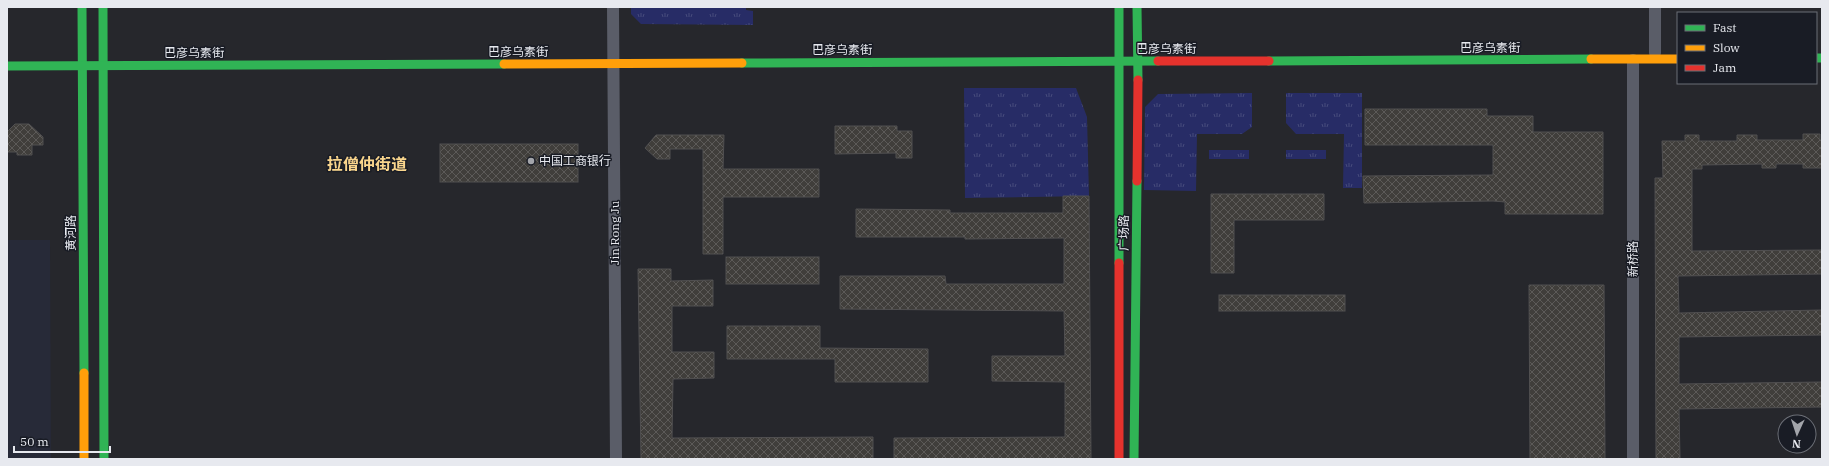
<svg xmlns="http://www.w3.org/2000/svg" width="1829" height="466" viewBox="0 0 1829 466" font-family="'IBM Plex Serif','Noto Sans SC',serif">
	<style>
		.built { fill: #272a38 }
		.park { fill: url(#park-tufts) }
		.building { fill: url(#building-cross-hatch); stroke: #515051 }
		.lines { fill: none; stroke-linecap: round; stroke-linejoin: round }
		.street { stroke: #5a5d68; stroke-width: 12 }
		.fast { stroke: #30b455; stroke-width: 9 }
		.slow { stroke: #ff9f0a; stroke-width: 9 }
		.jam { stroke: #e5322d; stroke-width: 9 }
		.poi-dot { fill: #a3a5ab; stroke: #191c25; stroke-width: 1.5 }
		.labels { text-anchor: middle; stroke-width: 3; stroke-linejoin: round; paint-order: stroke }
		.street-label { font-size: 12px; fill: #e7e9ef; stroke: #191c25 }
		.poi-label { font-size: 12px; fill: #e7e9ef; stroke: #191c25; text-anchor: start }
		.district-label { font-size: 16px; font-weight: bold; fill: #fad68d; stroke: #191c25 }
	</style>
	<defs>
		<pattern id="park-tufts" width="24" height="20" patternUnits="userSpaceOnUse"><rect width="24" height="20" fill="#272c66"/><path d="M3 7l-1-3M5 7V3M7 7l1-3M15 17l-1-3M17 17v-4M19 17l1-3" fill="none" stroke="#464b7c"/></pattern>
		<pattern id="building-cross-hatch" width="8" height="8" patternUnits="userSpaceOnUse"><rect width="8" height="8" fill="#403e3b"/><path d="M0 0l8 8M0 8l8-8" fill="none" stroke="#5c5a58"/></pattern>
	</defs>
	<rect width="100%" height="100%" fill="#26272c"/>
	<polygon class="built" points="7,240 50,240 51,459 7,459"/>
	<g class="park">
		<polygon points="631,7 746,7 746,10 753,11 753,25 641,24 631,14"/>
		<polygon points="964,88 1076,88 1087,117 1089,196 965,198"/>
		<polygon points="1252,93 1252,127 1242,134 1197,134 1196,191 1144,190 1145,107 1158,94"/>
		<polygon points="1286,93 1362,93 1362,188 1343,188 1344,134 1296,134 1286,123"/>
		<rect x="1209" y="150" width="40" height="9"/>
		<rect x="1286" y="150" width="40" height="9"/>
	</g>
	<g class="building">
		<polygon points="1365,109 1487,109 1487,116 1533,116 1533,132 1603,132 1603,214 1505,214 1505,202 1493,201 1364,203 1363,176 1493,175 1493,145 1365,145"/>
		<polygon points="15,124 29,124 43,137 43,145 32,145 32,155 17,155 17,152 7,152 7,132"/>
		<polygon points="835,126 897,126 897,131 912,131 912,158 896,158 896,153 835,154"/>
		<polygon points="1803,134 1820,134 1820,140 1822,140 1822,168 1803,168 1803,164 1776,164 1776,168 1762,168 1762,164 1702,165 1702,169 1692,169 1692,251 1822,250 1822,274 1678,276 1679,313 1822,310 1822,335 1679,337 1679,384 1822,382 1822,407 1679,409 1680,459 1656,459 1655,178 1663,178 1662,141 1685,141 1685,135 1699,135 1699,141 1737,141 1737,135 1757,135 1757,140 1803,140"/>
		<polygon points="656,135 724,135 723,169 819,169 819,197 723,197 723,254 703,254 703,149 670,149 670,159 657,159 645,148"/>
		<rect x="440" y="144" width="138" height="38"/>
		<polygon points="1211,194 1324,194 1324,220 1234,220 1234,273 1211,273"/>
		<polygon points="1063,196 1089,196 1091,459 894,459 894,438 1065,437 1065,382 992,381 992,356 1065,356 1064,311 840,309 840,276 945,276 946,284 1064,284 1064,238 965,239 965,237 856,237 856,209 950,210 950,213 1063,213"/>
		<rect x="726" y="257" width="93" height="27"/>
		<polygon points="638,269 671,269 671,281 713,280 713,306 672,306 672,352 714,352 714,378 673,379 672,438 873,437 873,459 641,459"/>
		<polygon points="1529,285 1604,285 1605,459 1530,459"/>
		<rect x="1219" y="295" width="126" height="16"/>
		<polygon points="727,326 820,326 820,348 928,349 928,382 835,382 835,359 727,359"/>
	</g>
	<g class="lines">
		<g class="street">
			<polyline points="613,7 616,459"/>
			<polyline points="1655,7 1655,53"/>
			<polyline points="1633,60 1633,459"/>
		</g>
		<g class="fast">
			<polyline points="82,7 84,373"/>
			<polyline points="103,7 104,459"/>
			<polyline points="1119,7 1119,263"/>
			<polyline points="1137,7 1138,80"/>
			<polyline points="1816,58 1822,58"/>
			<polyline points="1269,61 1591,59"/>
			<polyline points="742,63 1158,61"/>
			<polyline points="7,66 504,64"/>
			<polyline points="1134,459 1137,181"/>
		</g>
		<g class="slow">
			<polyline points="1591,59 1678,59"/>
			<polyline points="504,64 742,63"/>
			<polyline points="84,373 84,459"/>
		</g>
		<g class="jam">
			<polyline points="1158,61 1269,61"/>
			<polyline points="1137,181 1138,80"/>
			<polyline points="1119,263 1119,459"/>
		</g>
	</g>
	<circle class="poi-dot" cx="531" cy="161" r="4"/>
	<g class="labels">
		<g class="street-label">
			<text x="1490" y="52">巴彦乌素街</text>
			<text x="1166" y="53">巴彦乌素街</text>
			<text x="842" y="54">巴彦乌素街</text>
			<text x="518" y="56">巴彦乌素街</text>
			<text x="194" y="57">巴彦乌素街</text>
			<text transform="translate(71 233) rotate(-90)" y="4">黄河路</text>
			<text transform="translate(615 233) rotate(-90)" y="4">Jin Rong Ju</text>
			<text transform="translate(1124 233) rotate(-89)" y="4">广场路</text>
			<text transform="translate(1633 259) rotate(-90)" y="4">新桥路</text>
		</g>
		<g class="poi-label">
			<text x="539" y="165">中国工商银行</text>
		</g>
		<g class="district-label">
			<text x="367" y="170">拉僧仲街道</text>
		</g>
	</g>
	<rect width="1829" height="466" fill="none" stroke="#e7e9ef" stroke-width="16"/>
	<rect x="1677" y="12" width="140" height="72" fill="#191c25" stroke="#6b6e76"/>
	<rect x="1685" y="25" width="20" height="6" fill="#30b455" stroke="#6b6e76"/>
	<text x="1713" y="32" font-size="12" fill="#e7e9ef">Fast</text>
	<rect x="1685" y="45" width="20" height="6" fill="#ff9f0a" stroke="#6b6e76"/>
	<text x="1713" y="52" font-size="12" fill="#e7e9ef">Slow</text>
	<rect x="1685" y="65" width="20" height="6" fill="#e5322d" stroke="#6b6e76"/>
	<text x="1713" y="72" font-size="12" fill="#e7e9ef">Jam</text>
	<g transform="translate(1797 434) rotate(183)"><circle r="19" fill="#191c25" stroke="#6b6e76"/>
	<path d="M0-3L7 15L0 10L-7 15Z" fill="#a3a5ab"/>
	<text y="-6" font-size="11" font-weight="bold" text-anchor="middle" fill="#e7e9ef">N</text>
	</g>
	<path d="M14 446v6h96v-6" fill="none" stroke="#e7e9ef" stroke-width="2"/>
	<text x="20" y="446" font-size="12" fill="#e7e9ef" stroke="#191c25" stroke-width="3" paint-order="stroke">50 m</text>
</svg>
